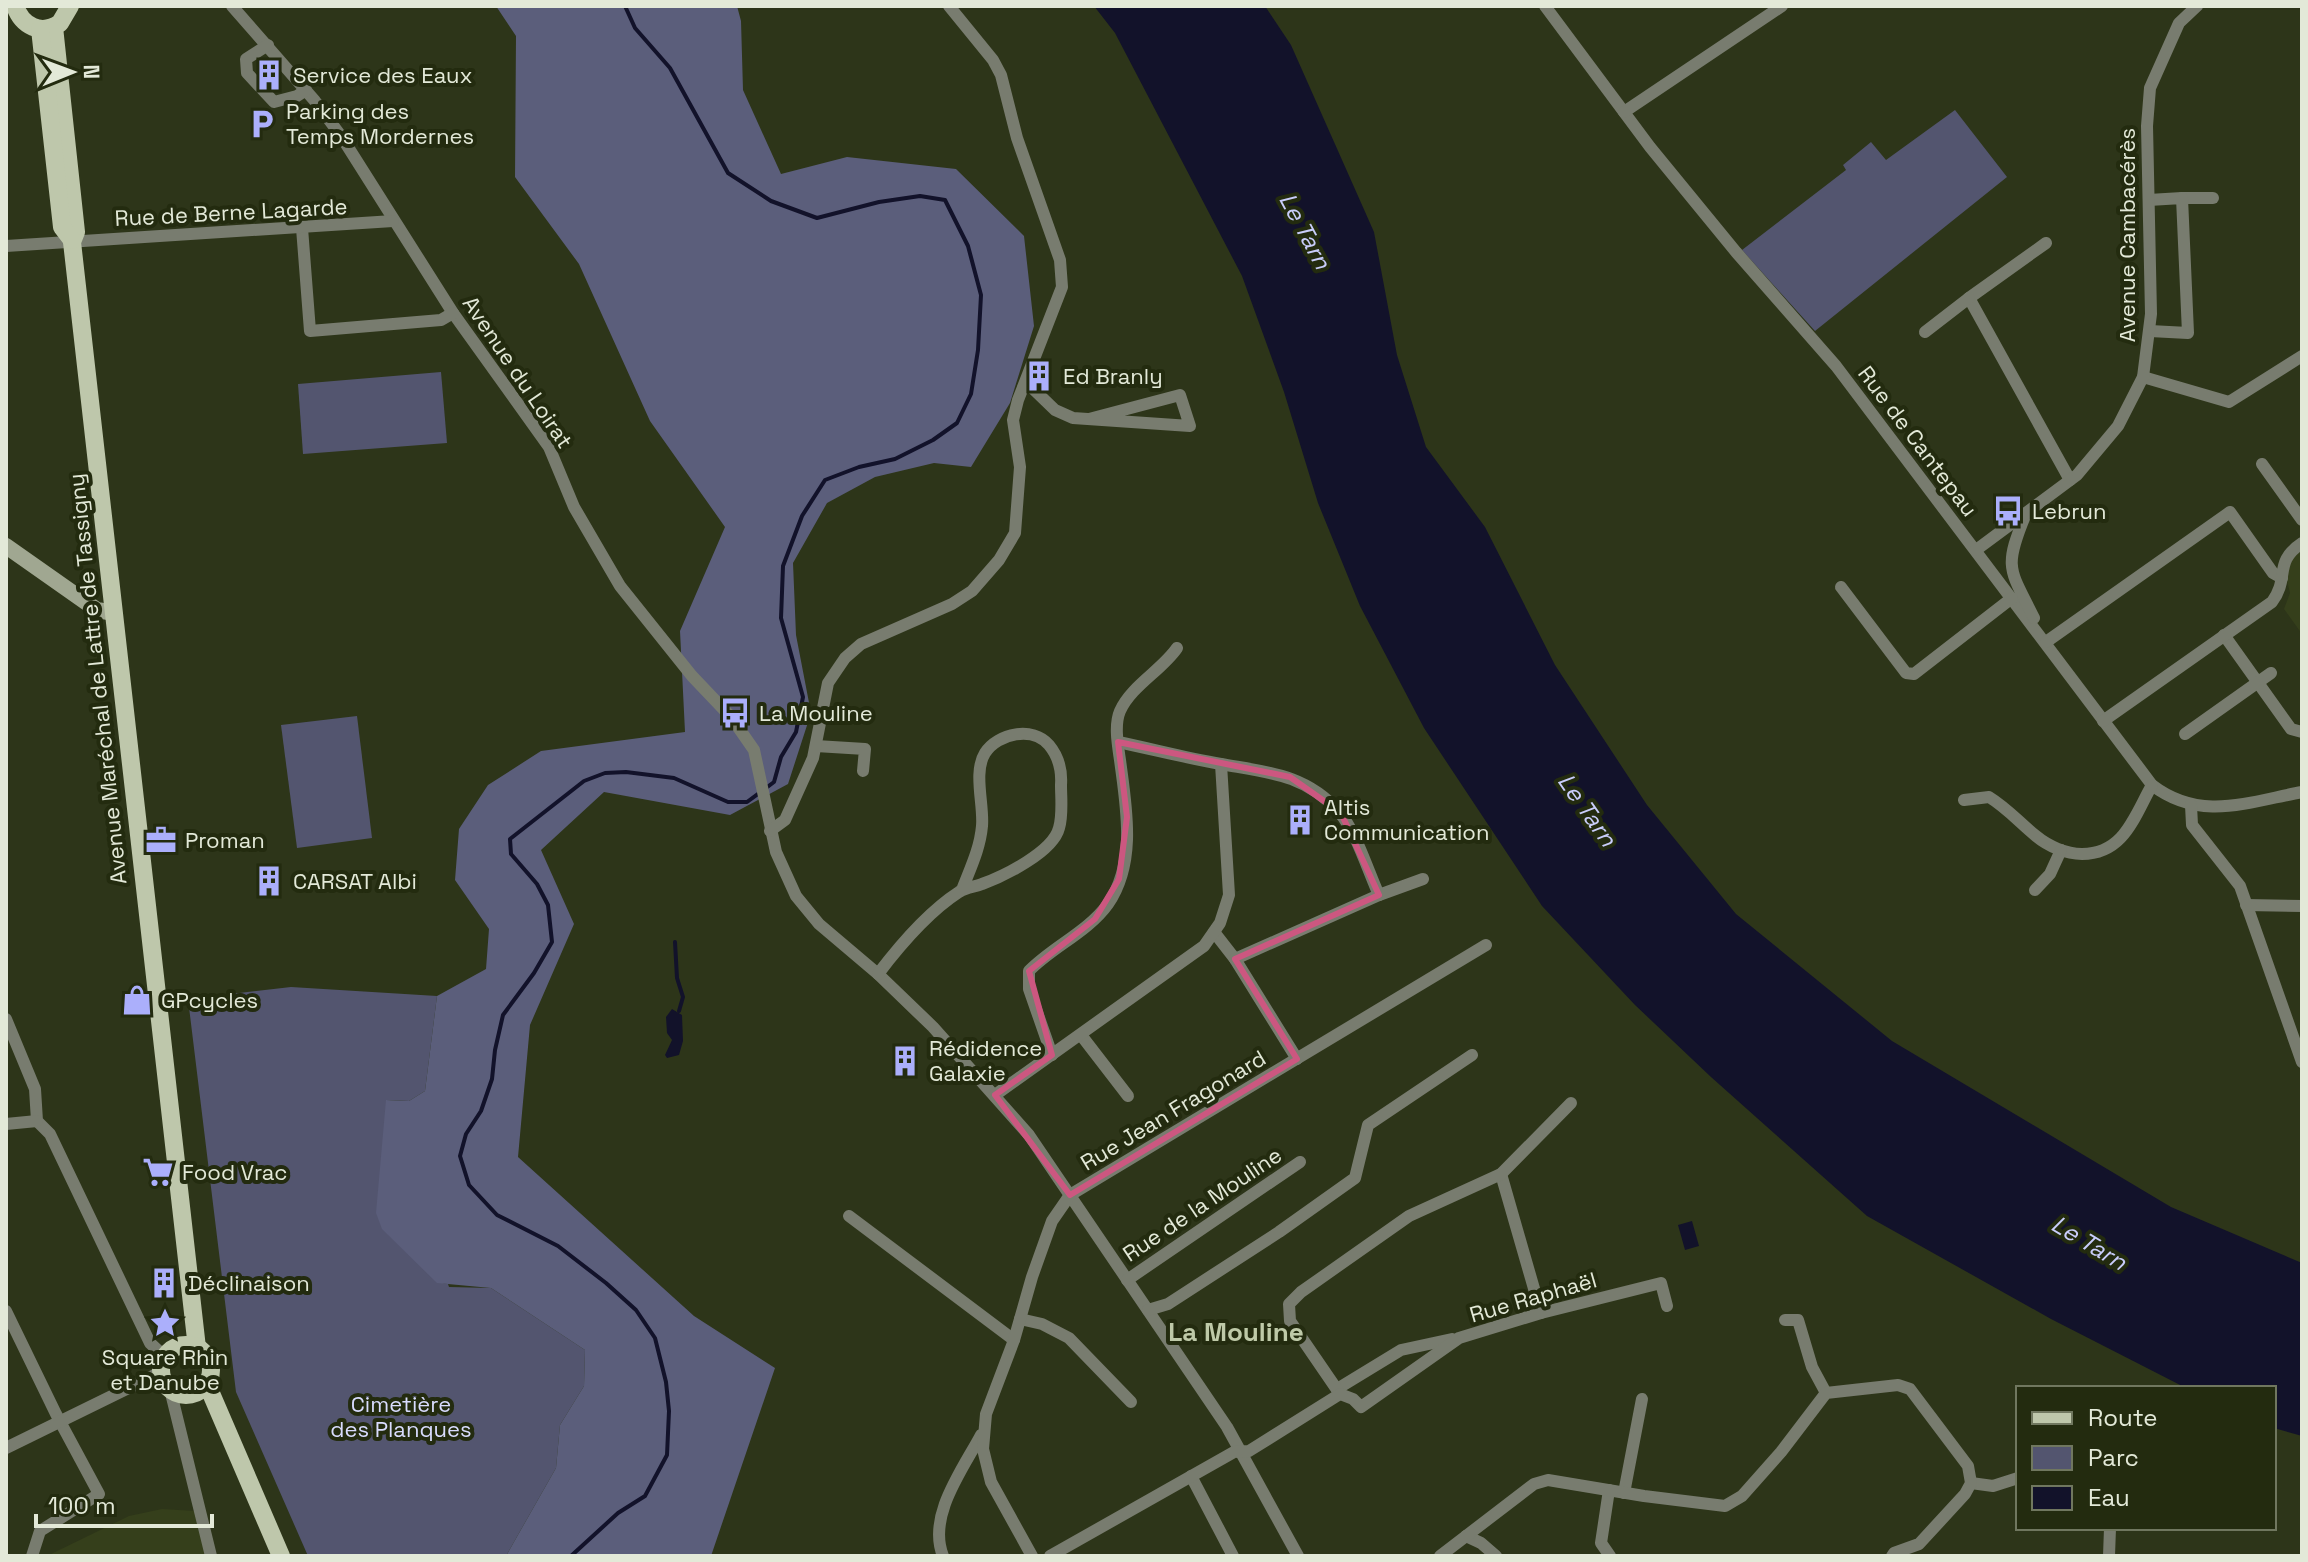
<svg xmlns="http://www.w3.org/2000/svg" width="2308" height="1562" viewBox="0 0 2308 1562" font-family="'Space Grotesk',sans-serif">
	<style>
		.built { fill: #353f1b }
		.green { fill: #53556f }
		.forest { fill: #5b5e7b }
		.water { fill: #12122a }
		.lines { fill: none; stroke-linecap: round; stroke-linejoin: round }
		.stream { stroke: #12122a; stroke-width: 4 }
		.street { stroke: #787c6f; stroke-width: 12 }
		.secondary { stroke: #a0a791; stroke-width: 16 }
		.primary { stroke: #bec7ab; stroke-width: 18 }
		.marked { fill: none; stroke: #cc5780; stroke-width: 6; stroke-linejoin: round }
		.labels { text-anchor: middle; stroke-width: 8; stroke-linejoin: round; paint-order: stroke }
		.poi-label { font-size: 22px; fill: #e3e9d8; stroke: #232b0f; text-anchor: start }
		.street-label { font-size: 22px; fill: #e3e9d8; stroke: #232b0f }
		.park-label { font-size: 22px; fill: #d9dcfe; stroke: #232b0f }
		.water-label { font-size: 24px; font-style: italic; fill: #c9cdfa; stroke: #232b0f }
		.quarter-label { font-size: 26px; font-weight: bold; fill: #bec9a8; stroke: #232b0f }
	</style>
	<rect width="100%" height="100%" fill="#2d3519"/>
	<g class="built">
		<polygon points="2302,548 2302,634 2284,609 2290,593 2283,564"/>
		<polygon points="162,1509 195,1511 206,1556 47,1556 129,1516"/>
	</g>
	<g class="green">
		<polygon points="1955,110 2007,177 1815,331 1742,250 1846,170 1843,165 1871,142 1886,160"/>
		<polygon points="441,372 447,443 303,454 298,384"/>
		<polygon points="357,716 372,838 297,848 281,725"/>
		<polygon points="291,987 437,996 425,1091 409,1101 387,1100 437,1282 448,1284 449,1287 491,1288 585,1350 584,1386 560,1425 556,1468 506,1556 308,1556 236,1392 188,999"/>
	</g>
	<polygon class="forest" points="496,6 737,6 741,21 743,90 781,174 847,157 956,169 1024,236 1034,326 1010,403 971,467 934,463 875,477 827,503 793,563 796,635 811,713 788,784 730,815 604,792 541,850 574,924 530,1025 518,1157 694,1316 775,1368 711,1556 506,1556 556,1468 560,1425 584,1386 585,1350 491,1288 437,1283 382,1229 376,1213 386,1100 409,1101 425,1091 437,996 486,969 489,929 455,880 459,829 488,785 541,751 685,732 680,631 725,527 650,421 579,264 515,177 516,36"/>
	<g class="water">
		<polygon points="1094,6 1265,6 1291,45 1374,232 1397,355 1426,447 1485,527 1555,665 1647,805 1736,914 1892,1041 2171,1207 2302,1263 2302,1436 2274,1428 2274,1388 2186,1388 2051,1319 1867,1216 1711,1077 1635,1005 1542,906 1424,728 1360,606 1318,503 1284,392 1242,276 1115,33"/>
		<polygon points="672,1009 682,1015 683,1041 679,1055 667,1058 665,1055 672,1040 667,1033 666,1017"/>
		<polygon points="1692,1221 1699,1246 1685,1250 1678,1225"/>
	</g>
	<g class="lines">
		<g class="stream">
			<polyline points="675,942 677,978 683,997 679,1011"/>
			<polyline points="571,1556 618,1513 645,1496 667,1455 669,1411 666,1382 655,1338 636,1310 606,1283 558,1246 497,1215 469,1185 460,1156 466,1134 481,1111 492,1079 495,1050 503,1015 534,973 552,942 548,905 537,884 511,854 510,839 584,781 605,773 626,772 674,778 728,802 747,802 774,782 781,757 796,732 803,697 781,618 783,566 802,516 825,480 859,467 895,459 933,440 957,423 971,394 978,350 981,295 968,246 945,200 920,196 879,202 817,218 771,201 728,173 670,68 635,28 625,6"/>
		</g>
		<g class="street">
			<polyline points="232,6 315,101 341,136 453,313 549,447 574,507 620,586 692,676 731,717 754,750 776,852 796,896 819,924 878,974 933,1027 1029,1135 1227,1427 1298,1556"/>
			<path d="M1545,6L1650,147L1736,252L1836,366L2152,785C2200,822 2248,802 2302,792"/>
			<polyline points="268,45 246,59 247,73 274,102 297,96 306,90"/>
			<polyline points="1624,112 1782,6"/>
			<polyline points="2182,198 2213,198"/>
			<polyline points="2149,200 2182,198 2188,333 2150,331"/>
			<polyline points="302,228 310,331 441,320 453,313"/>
			<polyline points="2046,243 1969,298 2070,480"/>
			<polyline points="6,246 393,221"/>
			<polyline points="1925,332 1969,298"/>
			<polyline points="2143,377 2229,402 2302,356"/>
			<polyline points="1026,382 1055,410 1073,418 1190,426 1180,395 1089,419"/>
			<polyline points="2262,464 2302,520"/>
			<path d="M2025,516C2003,569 2010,569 2034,618"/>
			<polyline points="1976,550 2077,475 2118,426 2143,377 2151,314 2147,126 2150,88 2179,23 2197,6"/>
			<polyline points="1841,587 1906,673 1914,674 2012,598"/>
			<polyline points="2224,635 2291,729 2302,732"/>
			<polyline points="2046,642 2230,512 2273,573 2282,578"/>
			<path d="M2103,721L2272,602C2290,578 2273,562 2302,543"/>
			<polyline points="2185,734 2271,673"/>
			<path d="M1118,742C1152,749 1186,758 1221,764C1266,772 1306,774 1339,812C1356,831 1368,871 1379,895"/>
			<polyline points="816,746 865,749 863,771"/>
			<path d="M1964,800L1989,797C2007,808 2020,823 2036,836C2048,846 2066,854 2082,854C2124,854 2134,817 2152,785"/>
			<polyline points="2191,805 2192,825 2240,886 2302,1062"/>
			<polyline points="770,831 785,820 813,758 828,683 845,658 861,644 952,604 972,591 999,560 1015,533 1020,467 1013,420 1018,400 1062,287 1060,260 1017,138 1001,75 993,60 949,6"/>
			<polyline points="2035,890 2050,874 2061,850"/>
			<polyline points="2246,905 2302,906"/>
			<polyline points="1214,932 1235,959 1297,1059"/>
			<polyline points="1235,959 1379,895 1423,879"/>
			<path d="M878,974C900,945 928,912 959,892C966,887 975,887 982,884C1004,876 1053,852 1059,828C1063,815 1061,798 1061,785C1062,770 1059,757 1049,745C1033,726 998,733 985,753C973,772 984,805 982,826C980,849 970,869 962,890"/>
			<polyline points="6,1019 35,1089 37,1121 50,1134 150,1343 165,1357"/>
			<polyline points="1081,1035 1128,1096"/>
			<path d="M1052,1055L1029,989V971C1052,947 1088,932 1108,904C1137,862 1126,806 1120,760C1118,746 1114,725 1120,711C1131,686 1162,670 1177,648"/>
			<polyline points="995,1095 1204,946 1220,923 1229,895 1221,764"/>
			<polyline points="6,1124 37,1121"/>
			<polyline points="1501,1174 1541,1313"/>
			<polyline points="849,1216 1014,1340"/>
			<polyline points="1127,1280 1300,1162"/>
			<polyline points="1148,1310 1168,1304 1279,1232 1355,1178 1368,1125 1472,1055"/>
			<polyline points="6,1311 56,1414 99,1494 40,1531 32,1556"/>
			<polyline points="1020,1319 1042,1324 1069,1338 1131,1402"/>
			<polyline points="1785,1320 1798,1320 1812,1367 1826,1393"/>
			<polyline points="170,1389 211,1556"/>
			<polyline points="1337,1389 1401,1350 1452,1339"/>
			<polyline points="1340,1394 1290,1321 1289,1304 1301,1292 1409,1216 1501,1174 1571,1103"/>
			<polyline points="6,1448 161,1372"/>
			<polyline points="1191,1476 1233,1556"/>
			<polyline points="1971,1483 1993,1486 2018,1478"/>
			<polyline points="1609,1490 1601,1543 1610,1556"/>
			<polyline points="1624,1493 1642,1399"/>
			<polyline points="1466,1536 1481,1543 1496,1556"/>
			<path d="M943,1556C927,1516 963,1469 981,1435"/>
			<polyline points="1032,1556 991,1482 983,1449 986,1414 1014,1340 1032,1277 1052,1221 1070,1195 1486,945"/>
			<polyline points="1050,1556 1234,1452 1249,1451 1340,1394 1353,1399 1361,1407 1459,1338 1541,1313 1661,1283 1667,1306"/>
			<polyline points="1440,1556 1534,1484 1548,1480 1644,1496 1725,1506 1742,1496 1781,1452 1826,1393 1898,1385 1910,1389 1968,1466 1971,1483 1965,1494 1919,1544 1894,1553 1892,1556"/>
			<polyline points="2109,1556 2110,1528"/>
		</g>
		<polyline class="secondary" points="6,546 97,610 114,613"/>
		<g class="primary">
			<path d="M15,6C22,26 41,36 60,23L70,6"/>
			<polyline points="54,27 76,232 72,242 197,1348"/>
			<polyline points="40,29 62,227 72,240"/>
			<circle cx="186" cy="1370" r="25"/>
			<polyline points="207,1384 281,1556"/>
		</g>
	</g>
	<path class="marked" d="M1118,742L1290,777L1341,813L1379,895L1235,959L1297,1059L1070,1195L995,1095L1052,1055L1029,971L1095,919L1119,879L1127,817Z"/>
	<defs>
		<g id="building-bare" transform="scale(2.4)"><path d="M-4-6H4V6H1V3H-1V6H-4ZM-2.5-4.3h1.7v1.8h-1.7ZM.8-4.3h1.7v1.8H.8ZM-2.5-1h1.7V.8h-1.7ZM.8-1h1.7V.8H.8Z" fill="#abaffb" stroke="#232b0f" stroke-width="2.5" paint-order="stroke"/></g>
		<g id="parking-bare" transform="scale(2.4)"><path d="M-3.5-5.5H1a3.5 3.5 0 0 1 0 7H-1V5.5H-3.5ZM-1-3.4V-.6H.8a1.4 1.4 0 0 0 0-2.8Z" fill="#abaffb" stroke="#232b0f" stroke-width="2.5" paint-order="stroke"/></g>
		<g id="bus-bare" transform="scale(2.4)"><path d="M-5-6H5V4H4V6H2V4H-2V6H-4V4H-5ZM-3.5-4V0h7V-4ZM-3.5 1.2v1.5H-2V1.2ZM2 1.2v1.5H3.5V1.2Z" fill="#abaffb" stroke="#232b0f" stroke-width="2.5" paint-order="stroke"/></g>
		<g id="office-bare" transform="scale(2.4)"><path d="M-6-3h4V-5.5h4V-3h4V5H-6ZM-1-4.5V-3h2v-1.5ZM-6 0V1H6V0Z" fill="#abaffb" stroke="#232b0f" stroke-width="2.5" paint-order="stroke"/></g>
		<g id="shop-bare" transform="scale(2.4)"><path d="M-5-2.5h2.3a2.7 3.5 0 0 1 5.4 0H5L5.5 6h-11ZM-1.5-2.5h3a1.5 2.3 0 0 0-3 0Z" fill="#abaffb" stroke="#232b0f" stroke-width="2.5" paint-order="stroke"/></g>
		<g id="supermarket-bare" transform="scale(2.4)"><path d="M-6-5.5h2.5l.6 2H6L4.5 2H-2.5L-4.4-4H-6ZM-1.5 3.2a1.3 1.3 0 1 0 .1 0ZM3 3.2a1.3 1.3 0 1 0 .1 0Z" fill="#abaffb" stroke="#232b0f" stroke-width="2.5" paint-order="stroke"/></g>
		<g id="sight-bare" transform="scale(2.4)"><path d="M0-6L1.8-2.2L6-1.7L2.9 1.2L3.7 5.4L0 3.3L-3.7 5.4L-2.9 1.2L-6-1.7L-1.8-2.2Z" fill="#abaffb" stroke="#232b0f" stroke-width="2.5" paint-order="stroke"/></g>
	</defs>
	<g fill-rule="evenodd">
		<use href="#building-bare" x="269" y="75"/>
		<use href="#parking-bare" x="262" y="124"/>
		<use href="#building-bare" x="1039" y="376"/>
		<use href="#bus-bare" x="2008" y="511"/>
		<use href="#bus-bare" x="735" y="713"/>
		<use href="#building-bare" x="1300" y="820"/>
		<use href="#office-bare" x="161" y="840"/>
		<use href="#building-bare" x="269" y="881"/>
		<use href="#shop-bare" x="137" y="1000"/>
		<use href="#building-bare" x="905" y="1061"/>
		<use href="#supermarket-bare" x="158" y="1172"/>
		<use href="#building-bare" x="164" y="1283"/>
		<use href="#sight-bare" x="165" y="1323"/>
	</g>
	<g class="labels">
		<g class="poi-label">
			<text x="293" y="83">Service des Eaux</text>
			<text x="286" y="119">Parking des<tspan x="286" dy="25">Temps Mordernes</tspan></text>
			<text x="1063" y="384">Ed Branly</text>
			<text x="2032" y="519">Lebrun</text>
			<text x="759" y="721">La Mouline</text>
			<text x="1324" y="815">Altis<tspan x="1324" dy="25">Communication</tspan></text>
			<text x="185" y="848">Proman</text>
			<text x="293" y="889">CARSAT Albi</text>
			<text x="161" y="1008">GPcycles</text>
			<text x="929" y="1056">Rédidence<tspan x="929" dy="25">Galaxie</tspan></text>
			<text x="182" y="1180">Food Vrac</text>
			<text x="188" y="1291">Déclinaison</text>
			<text x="165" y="1365" text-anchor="middle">Square Rhin<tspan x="165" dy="25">et Danube</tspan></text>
		</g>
		<g class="street-label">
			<text transform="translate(231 212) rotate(-3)" y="8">Rue de Berne Lagarde</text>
			<text transform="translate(2127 235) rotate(-90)" y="8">Avenue Cambacérès</text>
			<text transform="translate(518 372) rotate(56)" y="8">Avenue du Loirat</text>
			<text transform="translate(1918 441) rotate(53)" y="8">Rue de Cantepau</text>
			<text transform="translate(97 679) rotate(-96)" y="8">Avenue Maréchal de Lattre de Tassigny</text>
			<text transform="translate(1173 1110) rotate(-31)" y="8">Rue Jean Fragonard</text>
			<text transform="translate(1202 1204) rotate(-34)" y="8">Rue de la Mouline</text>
			<text transform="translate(1533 1297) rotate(-16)" y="8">Rue Raphaël</text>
		</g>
		<g class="park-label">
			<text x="401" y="1412">Cimetière<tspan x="401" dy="25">des Planques</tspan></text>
		</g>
		<g class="water-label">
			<text transform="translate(1305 231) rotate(62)" y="8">Le Tarn</text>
			<text transform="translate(1587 810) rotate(55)" y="8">Le Tarn</text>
			<text transform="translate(2089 1243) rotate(31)" y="8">Le Tarn</text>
		</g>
		<g class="quarter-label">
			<text x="1236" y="1341">La Mouline</text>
		</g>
	</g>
	<rect width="2308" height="1562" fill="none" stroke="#e3e9d8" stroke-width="16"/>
	<rect x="2016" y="1386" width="260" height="144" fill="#232b0f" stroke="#70775f" stroke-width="2"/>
	<rect x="2032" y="1412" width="40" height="12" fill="#bec7ab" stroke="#70775f" stroke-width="2"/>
	<text x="2088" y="1426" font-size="24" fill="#e3e9d8">Route</text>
	<rect x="2032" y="1446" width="40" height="24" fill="#53556f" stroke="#70775f" stroke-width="2"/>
	<text x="2088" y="1466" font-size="24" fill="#e3e9d8">Parc</text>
	<rect x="2032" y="1486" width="40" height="24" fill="#12122a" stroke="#70775f" stroke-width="2"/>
	<text x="2088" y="1506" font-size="24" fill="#e3e9d8">Eau</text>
	<g transform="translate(72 72) rotate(89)" stroke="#232b0f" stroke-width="6" paint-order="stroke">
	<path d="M0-6L14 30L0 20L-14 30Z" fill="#e3e9d8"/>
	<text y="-12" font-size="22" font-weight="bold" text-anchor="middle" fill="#e3e9d8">N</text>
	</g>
	<path d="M36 1514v12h176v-12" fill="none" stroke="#e3e9d8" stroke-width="4"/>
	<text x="48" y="1514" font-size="24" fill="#e3e9d8" stroke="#232b0f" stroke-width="6" paint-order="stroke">100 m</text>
</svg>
